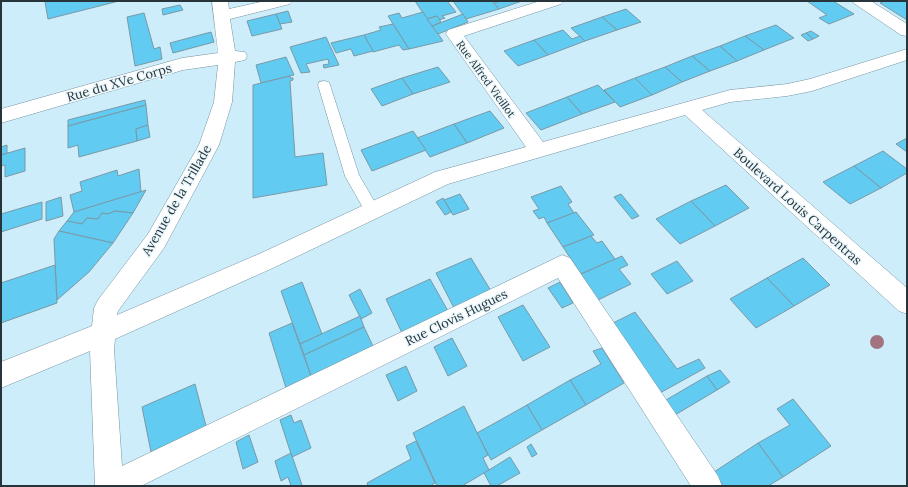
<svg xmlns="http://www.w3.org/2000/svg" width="908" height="487" viewBox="0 0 908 487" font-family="Lora,serif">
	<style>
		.building { fill: #61cbf2; stroke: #7b99a5 }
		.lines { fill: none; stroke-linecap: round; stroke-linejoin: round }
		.lane-casing { stroke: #7694a0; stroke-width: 1 }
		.street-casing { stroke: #7694a0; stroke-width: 1 }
		.lane { fill: #fff; fill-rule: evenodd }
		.street { fill: #fff; fill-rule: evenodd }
		.tree { fill: #a27480 }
		.labels { text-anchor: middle; stroke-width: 3; stroke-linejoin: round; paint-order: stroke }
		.far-street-label { font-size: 11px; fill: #273439; stroke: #eaf7fc }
		.street-label { font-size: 13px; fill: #273439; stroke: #eaf7fc }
	</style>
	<rect width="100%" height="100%" fill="#cdedfb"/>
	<g class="building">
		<polygon points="50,1 119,1 48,19 45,2"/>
		<polygon points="415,1 447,1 456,12 442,16 445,18 439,20 437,16 427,19"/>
		<polygon points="453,1 492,1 499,9 466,19"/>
		<polygon points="501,1 522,1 499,9 494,3"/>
		<polygon points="807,1 833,1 854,14 829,24 819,18 827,15"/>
		<polygon points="885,1 907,1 907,20 880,3"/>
		<polygon points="180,5 183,10 163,15 162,9"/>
		<polygon points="626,9 641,22 617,30 602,17"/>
		<polygon points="288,11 292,22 280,24 276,14"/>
		<polygon points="423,12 443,41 409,49 388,16 399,13 402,18"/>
		<polygon points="144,13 154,49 160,47 162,59 135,66 127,17"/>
		<polygon points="276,14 282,29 252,36 247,21"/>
		<polygon points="463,14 468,22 438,34 432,26"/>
		<polygon points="437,16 441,22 432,26 427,19"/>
		<polygon points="602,17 617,30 585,41 571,28"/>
		<polygon points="393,24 409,49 403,50 399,45 373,52 364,35 381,30 379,27"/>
		<polygon points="776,25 794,38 764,50 745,36"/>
		<polygon points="563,30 572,39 580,36 585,41 548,55 534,40"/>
		<polygon points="811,31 819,36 813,39 806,33"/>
		<polygon points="211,32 214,42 173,53 170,43"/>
		<polygon points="806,33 813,39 808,41 801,35"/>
		<polygon points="364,35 373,51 354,56 351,49 336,53 331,43"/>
		<polygon points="745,36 764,50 737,61 720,46"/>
		<polygon points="326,37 339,65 324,68 323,65 329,64 328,59 306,64 310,72 301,73 290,47"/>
		<polygon points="534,40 548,55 518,66 504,51"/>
		<polygon points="720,46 737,61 710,71 692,56"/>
		<polygon points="692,56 710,71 682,82 665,67"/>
		<polygon points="286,57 294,75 261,83 256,65"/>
		<polygon points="438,67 450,82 413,94 402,78"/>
		<polygon points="665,67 682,82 652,95 635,78"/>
		<polygon points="290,76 290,78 293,78 293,80 290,81 295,157 323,153 327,185 253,198 253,85"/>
		<polygon points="402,78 413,94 382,106 371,89"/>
		<polygon points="635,78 652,95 620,107 604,90"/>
		<polygon points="598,85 615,102 582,114 567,97"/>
		<polygon points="567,97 582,114 541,130 526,113"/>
		<polygon points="145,100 146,105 68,126 68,120"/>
		<polygon points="146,105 148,125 136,129 137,141 79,157 78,145 68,148 68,126"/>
		<polygon points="490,111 504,128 467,143 454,124"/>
		<polygon points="454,124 467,143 430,157 417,138"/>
		<polygon points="148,125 150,137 137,141 136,129"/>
		<polygon points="413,131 426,150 372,171 361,150"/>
		<polygon points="907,138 907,152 896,144"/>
		<polygon points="7,145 7,153 1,155 1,147"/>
		<polygon points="25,148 25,171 5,177 5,165 1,166 1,155"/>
		<polygon points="883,151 907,169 907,173 881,188 854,166"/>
		<polygon points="854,166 881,188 850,204 823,182"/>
		<polygon points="139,169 141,192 74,212 70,195 82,191 80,182 117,170 118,176"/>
		<polygon points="726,185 749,208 715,226 691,201"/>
		<polygon points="561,186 572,202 568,204 574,213 547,223 544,217 539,219 533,211 539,209 531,197"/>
		<polygon points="146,190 133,213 115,211 108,214 102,213 98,219 87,218 82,224 67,221 74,212"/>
		<polygon points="460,194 469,209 453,215 444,200"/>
		<polygon points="621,194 639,216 632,219 614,197"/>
		<polygon points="61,197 63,216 46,221 46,202"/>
		<polygon points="443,198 451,212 445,215 436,202"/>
		<polygon points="691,201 715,226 680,244 656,219"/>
		<polygon points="42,202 42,219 1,232 1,214"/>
		<polygon points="115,211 133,213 113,243 59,231 67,221 82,224 87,218 98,219 102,213 108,214"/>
		<polygon points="576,212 594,235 563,247 547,223"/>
		<polygon points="59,231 113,243 89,272 57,300 54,239"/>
		<polygon points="591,236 597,243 602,241 615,259 581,274 563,247"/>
		<polygon points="622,256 628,265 619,269 631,284 598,300 581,274"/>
		<polygon points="471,258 491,291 454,308 436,273"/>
		<polygon points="803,258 830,285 794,306 767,278"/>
		<polygon points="677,261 693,281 667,294 651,274"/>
		<polygon points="55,265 57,303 1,323 1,283"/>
		<polygon points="767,278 794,306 756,328 730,299"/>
		<polygon points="430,279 448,311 402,333 386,299"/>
		<polygon points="302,282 322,334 300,344 281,291"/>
		<polygon points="560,282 573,303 562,308 548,288"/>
		<polygon points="360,289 372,313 361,319 349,295"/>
		<polygon points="523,305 550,347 523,361 498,317"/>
		<polygon points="635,312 677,369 699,359 705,368 660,393 613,323"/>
		<polygon points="360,316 364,327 304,355 300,344"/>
		<polygon points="292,323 311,376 286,388 269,333"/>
		<polygon points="364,327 373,346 311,376 304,355"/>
		<polygon points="452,338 467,366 448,376 434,347"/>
		<polygon points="602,348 624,383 586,405 570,380 601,364 593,351"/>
		<polygon points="406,366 417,391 398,401 386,375"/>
		<polygon points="720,370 730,382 717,390 707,376"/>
		<polygon points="707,376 717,390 675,415 666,400"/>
		<polygon points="570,380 586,405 542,430 527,405"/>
		<polygon points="195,384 206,426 151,452 142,407"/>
		<polygon points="793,399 831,446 783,477 758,443 790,425 777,409"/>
		<polygon points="527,405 542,430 491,460 477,433"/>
		<polygon points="464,406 488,455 483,458 489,470 462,486 437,486 413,433"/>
		<polygon points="291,415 294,423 301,420 311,448 292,457 280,420"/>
		<polygon points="249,435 258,462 243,469 236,442"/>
		<polygon points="416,441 435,483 430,486 368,486 367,483 411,459 406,446"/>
		<polygon points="758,443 783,477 768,486 723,486 714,472"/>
		<polygon points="531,444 537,454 532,457 527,447"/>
		<polygon points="291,453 302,485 301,486 291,486 288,477 281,481 275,461"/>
		<polygon points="510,457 520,473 497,486 491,486 484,473"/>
	</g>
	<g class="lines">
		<g class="lane-casing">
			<polygon id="lane" points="324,81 329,82 330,85 359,175 380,211 377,215 372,217 367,215 345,176 318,85 319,82"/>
		</g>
		<g class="street-casing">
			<g id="street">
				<polygon points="212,1 228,1 229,9 265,1 293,1 290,4 230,19 235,51 245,52 247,56 245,60 235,62 232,102 219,145 164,248 118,311 117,315 259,254 435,172 526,147 446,34 448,30 540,1 564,1 561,4 464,36 543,142 730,90 787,84 810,79 907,49 907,60 812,91 787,96 730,102 702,110 907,288 907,314 899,311 685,115 448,184 275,267 115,339 114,350 122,466 562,255 570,258 718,476 722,486 691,486 558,278 141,486 95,486 90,351 1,388 1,362 92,326 94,308 98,300 148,234 199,145 214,102 218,65 183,70 1,123 1,109 182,58 218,53"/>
				<polygon points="852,1 871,1 907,24 907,36 901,35 855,4"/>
			</g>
		</g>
		<use href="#lane" class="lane"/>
		<use href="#street" class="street"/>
	</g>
	<circle class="tree" cx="877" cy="342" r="7"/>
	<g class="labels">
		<g class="far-street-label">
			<text transform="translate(486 79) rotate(54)" y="4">Rue Alfred Vieillot</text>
		</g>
		<g class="street-label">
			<text transform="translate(119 82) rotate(-16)" y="5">Rue du XVe Corps</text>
			<text transform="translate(176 200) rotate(-60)" y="5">Avenue de la Trillade</text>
			<text transform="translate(798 206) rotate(42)" y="5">Boulevard Louis Carpentras</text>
			<text transform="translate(456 317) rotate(-26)" y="5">Rue Clovis Hugues</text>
		</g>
	</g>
	<rect width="908" height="487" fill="none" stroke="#273439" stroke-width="4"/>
</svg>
